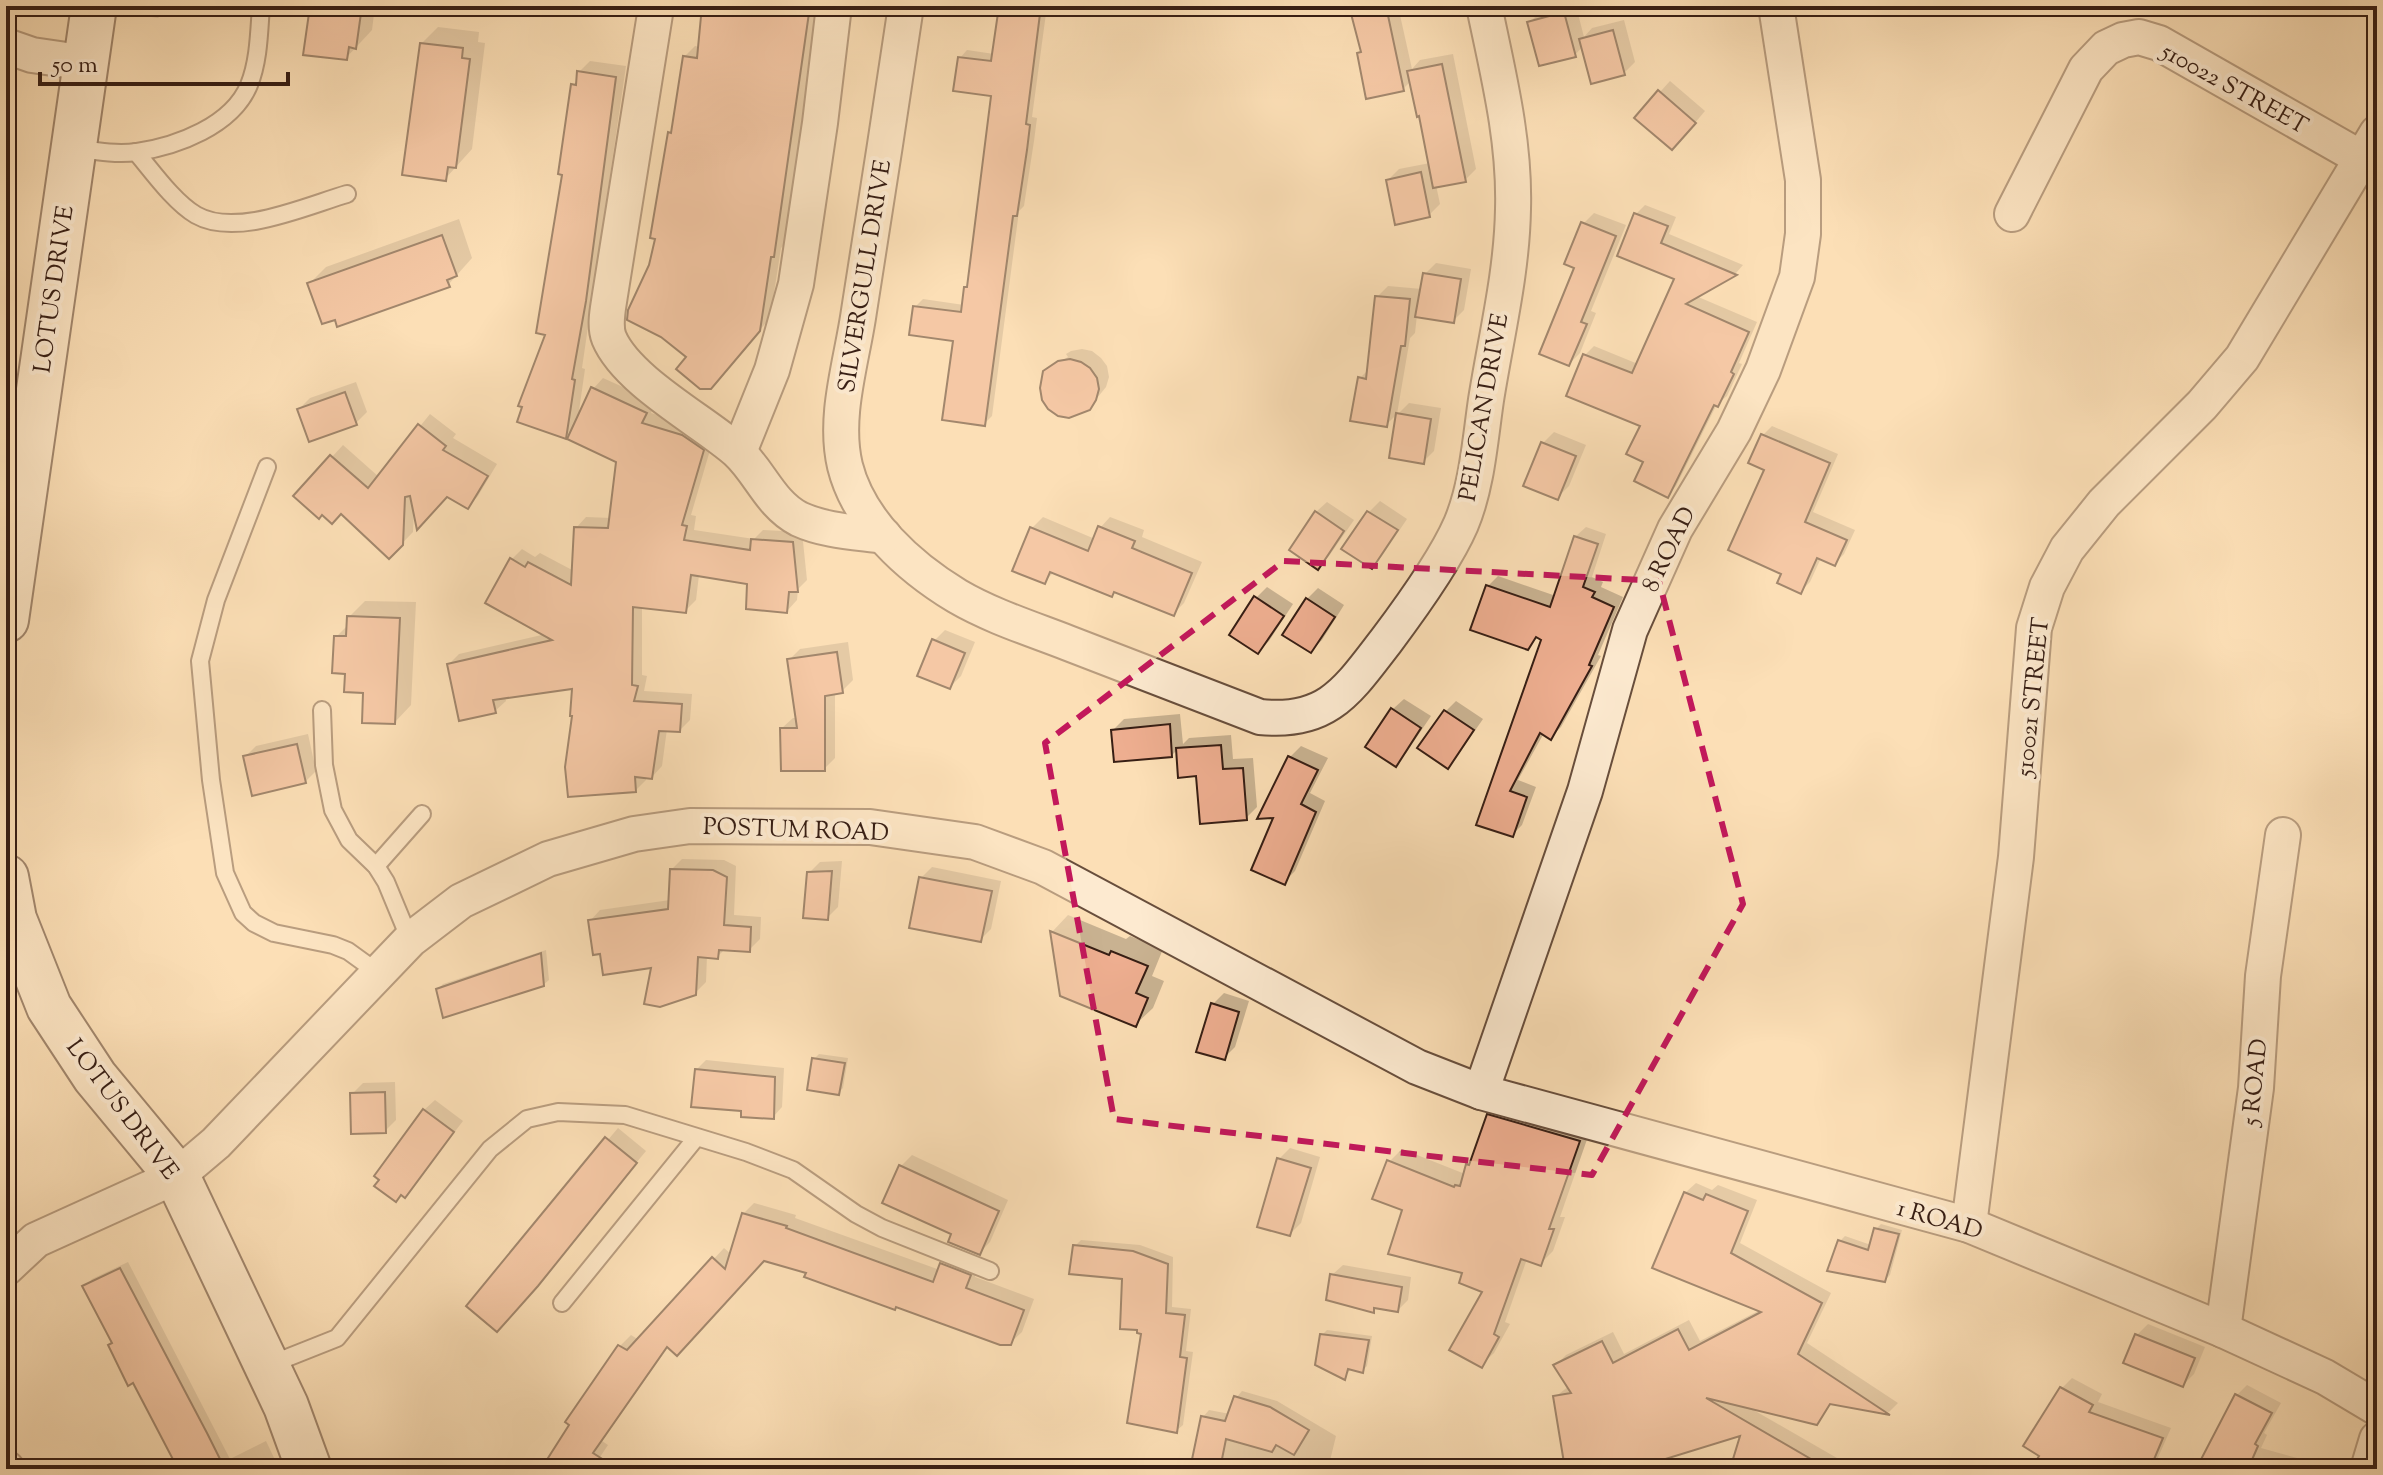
<svg xmlns="http://www.w3.org/2000/svg" width="2383" height="1475" viewBox="0 0 2383 1475" font-family="'Sorts Mill Goudy',serif">
	<style>
		.shadow { fill: #0003 }
		.building { fill: #eeae90; stroke: #371e14; stroke-width: 2 }
		.lines { fill: none; stroke-linecap: round; stroke-linejoin: round }
		.lane-casing { stroke: #684e3c; stroke-width: 20 }
		.street-casing { stroke: #684e3c; stroke-width: 38 }
		.secondary-casing { stroke: #371e14; stroke-width: 48 }
		.lane { stroke: #fdead0; stroke-width: 16 }
		.street { stroke: #fdead0; stroke-width: 34 }
		.secondary { stroke: #fdead0; stroke-width: 44 }
		.marked { fill: none; stroke: #c2185b; stroke-width: 6; stroke-dasharray: 16 10; stroke-linejoin: round }
		.labels { text-anchor: middle; stroke-width: 8; stroke-linejoin: round; paint-order: stroke }
		.street-label { font-size: 24px; fill: #371e14; stroke: #fdead0 }
	</style>
	<rect width="100%" height="100%" fill="#fcdfb6"/>
	<filter id="stains"><feTurbulence type="fractalNoise" baseFrequency=".0025" numOctaves="4"/><feColorMatrix values="0 0 0 0 .2 0 0 0 0 .09 0 0 0 0 .02 0 0 0 .5 -.17"/></filter>
	<radialGradient id="worn" r=".72"><stop offset=".6" stop-color="#630" stop-opacity="0"/><stop offset="1" stop-color="#630" stop-opacity=".3"/></radialGradient>
	<g class="shadow">
		<polygon points="125,6 169,6 158,18 124,13"/>
		<polygon points="312,6 375,6 372,30 346,58"/>
		<polygon points="704,6 819,6 785,244 781,248 770,318 721,376 689,356 651,266 657,238 670,133 674,129 684,57 695,46 700,47"/>
		<polygon points="1004,6 1047,6 1032,117 1037,118 1034,141 1024,206 1019,211 992,416 984,424 955,339 915,307 923,299 964,305 966,288 969,285 993,94 960,58 967,50 994,54"/>
		<polygon points="1351,6 1398,6 1412,69 1420,60 1453,54 1476,169 1465,180 1436,185 1440,204 1429,215 1388,180 1399,169 1430,163 1411,81 1403,89 1359,53 1362,50"/>
		<polygon points="1561,6 1576,6 1584,37 1592,28 1624,20 1635,62 1624,73 1583,46 1575,55 1530,22 1541,11"/>
		<polygon points="438,27 479,32 478,42 485,43 472,149 445,179 421,44"/>
		<polygon points="590,61 626,66 582,368 585,369 578,418 593,389 603,378 656,402 651,413 692,425 713,440 691,515 696,516 694,530 754,539 763,530 802,532 807,580 798,589 797,600 787,611 750,582 699,575 696,600 685,611 642,606 642,675 647,676 644,691 692,694 690,720 680,730 667,729 662,766 652,777 646,776 646,780 636,790 575,714 574,686 505,696 506,701 495,711 449,664 459,654 546,634 511,560 522,549 535,557 540,553 574,571 576,528 586,517 611,518 618,461 573,430 566,437 548,333 573,85 578,80 579,72"/>
		<polygon points="1670,81 1705,111 1683,137 1660,92"/>
		<polygon points="1645,205 1676,217 1669,234 1743,265 1736,273 1696,296 1757,322 1739,363 1742,364 1727,396 1717,404 1676,486 1667,495 1646,461 1642,425 1585,355 1594,346 1638,364 1677,278 1636,214"/>
		<polygon points="1594,213 1626,225 1591,311 1596,313 1580,353 1569,364 1576,267 1583,224"/>
		<polygon points="459,219 472,258 448,285 310,283 326,267"/>
		<polygon points="1436,263 1471,269 1464,310 1453,321 1417,315 1415,333 1410,338 1397,414 1386,425 1360,378 1369,369 1377,297 1388,286 1422,289 1425,274"/>
		<polygon points="1082,349 1092,351 1101,358 1107,366 1109,377 1106,387 1089,408 1045,372 1052,365 1052,367 1068,357 1066,354 1071,351"/>
		<polygon points="356,382 367,412 356,423 299,409 310,398"/>
		<polygon points="1409,403 1441,408 1434,451 1423,462 1398,414"/>
		<polygon points="430,414 456,434 453,438 497,464 478,496 468,507 447,495 414,512 413,532 389,557 341,511 296,496 343,445 379,477"/>
		<polygon points="1772,426 1838,454 1813,512 1855,530 1844,554 1835,563 1821,558 1810,582 1801,591 1784,573 1763,435"/>
		<polygon points="1554,432 1586,445 1569,486 1558,497 1543,443"/>
		<polygon points="1380,501 1407,519 1382,556 1372,566 1344,548 1369,512"/>
		<polygon points="1327,502 1354,520 1329,556 1318,567 1316,512"/>
		<polygon points="1043,517 1095,539 1100,528 1110,517 1144,530 1142,537 1202,562 1184,603 1173,614 1116,591 1112,595 1054,572 1045,581 1032,528"/>
		<polygon points="1586,527 1606,534 1592,577 1603,582 1601,587 1623,597 1598,655 1601,656 1561,727 1551,737 1544,733 1518,780 1536,787 1522,825 1512,835 1479,824 1544,639 1539,636 1527,648 1488,586 1498,576 1556,596 1575,537"/>
		<polygon points="1267,587 1293,604 1269,641 1258,652 1256,598"/>
		<polygon points="1318,588 1344,605 1322,640 1311,651 1307,599"/>
		<polygon points="365,601 416,602 411,705 395,722 347,672 336,637 349,624 349,617"/>
		<polygon points="945,630 975,642 961,676 950,687 934,641"/>
		<polygon points="848,642 853,680 842,691 835,692 835,758 824,769 782,728 793,718 797,718 789,660 800,649"/>
		<polygon points="1404,699 1431,716 1406,753 1395,764 1393,709"/>
		<polygon points="1456,701 1483,719 1458,755 1448,766 1445,712"/>
		<polygon points="1180,714 1183,744 1189,738 1231,735 1233,759 1253,758 1257,807 1246,818 1197,774 1178,749 1172,755 1113,730 1124,719"/>
		<polygon points="308,734 316,771 305,782 245,757 256,746"/>
		<polygon points="1301,746 1328,758 1310,793 1325,801 1295,871 1284,882 1276,816 1260,817 1290,757"/>
		<polygon points="682,859 724,860 736,866 734,915 761,917 760,939 750,949 726,948 717,957 707,956 706,982 695,993 654,965 601,952 590,921 600,910 670,900 672,869"/>
		<polygon points="842,861 838,907 827,918 809,873 820,862"/>
		<polygon points="932,867 1001,881 991,929 980,940 921,878"/>
		<polygon points="1068,915 1126,939 1130,936 1163,949 1152,976 1164,981 1153,1008 1136,1024 1062,995 1052,932"/>
		<polygon points="546,950 549,980 543,985 438,989 443,984"/>
		<polygon points="1224,993 1249,1001 1235,1047 1224,1058 1213,1004"/>
		<polygon points="819,1054 848,1058 843,1088 838,1093 814,1059"/>
		<polygon points="706,1060 784,1068 782,1107 773,1117 744,1109 696,1070"/>
		<polygon points="395,1082 396,1120 385,1131 352,1094 363,1083"/>
		<polygon points="435,1100 463,1121 405,1196 424,1110"/>
		<polygon points="1502,1103 1591,1128 1560,1217 1565,1217 1553,1251 1540,1264 1527,1259 1505,1322 1510,1324 1494,1353 1481,1365 1485,1290 1404,1209 1389,1162 1402,1149 1465,1174 1467,1165 1474,1158 1489,1116"/>
		<polygon points="618,1128 646,1151 508,1318 468,1306"/>
		<polygon points="1290,1148 1320,1157 1301,1223 1290,1234 1279,1159"/>
		<polygon points="912,1155 1008,1200 990,1242 979,1253 954,1233 884,1202 901,1166"/>
		<polygon points="1696,1183 1712,1190 1718,1185 1757,1200 1740,1243 1831,1293 1807,1343 1898,1403 1889,1412 1833,1402 1816,1423 1750,1408 1856,1469 1732,1469 1743,1432 1662,1458 1669,1469 1650,1469 1650,1461 1625,1469 1567,1469 1555,1397 1569,1386 1556,1365 1566,1355 1613,1332 1624,1354 1689,1320 1700,1341 1760,1310 1685,1193"/>
		<polygon points="754,1203 796,1215 795,1218 940,1270 953,1253 980,1264 975,1277 1034,1299 1022,1332 1010,1343 808,1272 764,1259 669,1346 602,1441 608,1445 592,1469 544,1469 572,1425 568,1422 620,1346 631,1335 639,1340 724,1248 731,1254 743,1214"/>
		<polygon points="1881,1224 1902,1230 1890,1275 1885,1280 1840,1241 1845,1236 1871,1245 1876,1229"/>
		<polygon points="1081,1240 1140,1245 1173,1257 1172,1307 1191,1309 1186,1351 1193,1352 1183,1425 1176,1431 1124,1277 1075,1246"/>
		<polygon points="128,1262 230,1459 266,1441 276,1462 269,1469 180,1469 85,1287 92,1279"/>
		<polygon points="1343,1265 1411,1277 1408,1300 1398,1310 1377,1307 1373,1311 1332,1275"/>
		<polygon points="2148,1324 2205,1347 2194,1374 2183,1385 2137,1335"/>
		<polygon points="1327,1330 1372,1336 1367,1366 1362,1371 1351,1368 1345,1378 1322,1335"/>
		<polygon points="2072,1378 2102,1394 2098,1402 2171,1428 2153,1469 2037,1469 2042,1455 2026,1446 2062,1388"/>
		<polygon points="2247,1385 2281,1403 2264,1433 2267,1435 2261,1448 2337,1469 2198,1469 2237,1395"/>
		<polygon points="1242,1391 1277,1401 1336,1436 1328,1469 1192,1469 1203,1417 1209,1410 1230,1414 1236,1398"/>
	</g>
	<g class="building">
		<polygon points="310,6 362,6 356,49 349,47 347,60 303,55"/>
		<polygon points="702,6 810,6 774,257 771,257 760,331 711,389 700,389 676,369 686,357 661,337 627,320 628,310 649,265 655,239 650,238 668,132 671,133 683,56 697,58"/>
		<polygon points="999,6 1041,6 1026,124 1030,125 1027,150 1017,216 1013,216 985,426 942,420 953,341 909,335 913,306 961,312 964,287 967,287 991,96 953,91 958,57 991,61"/>
		<polygon points="1349,6 1386,6 1404,91 1366,99 1357,53 1361,52"/>
		<polygon points="1564,12 1576,57 1539,66 1527,22"/>
		<polygon points="1613,30 1625,75 1591,84 1579,39"/>
		<polygon points="420,43 463,48 462,58 470,59 456,168 448,167 446,181 402,175"/>
		<polygon points="1442,64 1466,182 1433,188 1419,116 1417,117 1407,71"/>
		<polygon points="577,71 616,77 586,301 572,379 575,380 566,439 517,422 522,407 518,406 545,335 536,333 562,175 558,174 571,84 576,85"/>
		<polygon points="1658,90 1696,123 1672,150 1634,118"/>
		<polygon points="1421,172 1430,217 1395,225 1386,180"/>
		<polygon points="1634,213 1668,226 1661,243 1737,275 1686,304 1749,332 1731,372 1734,374 1718,407 1714,405 1668,498 1634,481 1643,462 1626,454 1640,426 1566,396 1583,354 1632,373 1674,279 1617,256"/>
		<polygon points="1581,222 1616,236 1581,322 1587,324 1569,366 1539,354 1574,268 1564,264"/>
		<polygon points="442,235 457,276 447,280 450,287 337,327 335,320 322,324 307,283"/>
		<polygon points="1423,273 1461,279 1454,323 1415,317"/>
		<polygon points="1375,296 1410,299 1405,346 1401,346 1387,427 1350,421 1358,377 1366,379"/>
		<polygon points="1070,359 1081,362 1090,368 1097,378 1099,389 1096,400 1090,410 1069,418 1058,416 1048,409 1042,400 1040,388 1043,371 1058,361"/>
		<polygon points="591,387 647,413 642,423 682,435 704,450 682,525 687,526 684,540 750,550 751,539 793,542 798,592 789,592 787,613 746,609 747,584 691,575 686,613 633,607 632,685 638,686 634,701 682,704 680,732 659,731 652,779 635,777 636,792 568,797 565,767 572,716 570,716 572,689 493,700 496,713 459,721 447,664 552,640 485,603 510,558 525,567 528,562 571,585 574,527 608,528 616,462 567,439"/>
		<polygon points="345,392 357,425 309,442 297,409"/>
		<polygon points="1396,413 1431,419 1424,464 1389,458"/>
		<polygon points="418,424 446,446 443,450 488,476 468,509 447,497 417,530 410,496 405,497 403,545 389,559 341,514 332,524 322,515 319,519 293,496 330,455 368,488"/>
		<polygon points="1761,434 1830,463 1805,522 1847,540 1835,566 1817,558 1801,594 1777,583 1781,574 1728,550 1764,470 1748,463"/>
		<polygon points="1541,442 1576,456 1558,500 1523,486"/>
		<polygon points="1315,511 1344,531 1318,570 1289,550"/>
		<polygon points="1367,511 1398,530 1372,569 1341,549"/>
		<polygon points="1098,526 1135,541 1132,548 1192,573 1174,616 1114,592 1112,597 1050,572 1045,584 1012,571 1030,527 1088,551"/>
		<polygon points="1574,536 1598,544 1583,587 1595,592 1592,597 1614,607 1589,665 1592,666 1551,740 1540,733 1510,791 1527,797 1513,837 1476,825 1541,640 1536,637 1528,650 1470,630 1486,585 1550,607"/>
		<polygon points="1254,596 1284,616 1258,654 1229,635"/>
		<polygon points="1306,598 1335,617 1311,653 1282,635"/>
		<polygon points="347,616 400,618 395,724 362,723 363,693 344,692 345,674 332,673 334,636 346,636"/>
		<polygon points="932,639 965,653 950,689 917,676"/>
		<polygon points="837,652 843,693 825,696 825,771 781,771 780,728 797,728 787,659"/>
		<polygon points="1391,708 1421,728 1396,767 1365,747"/>
		<polygon points="1444,710 1474,730 1448,769 1417,748"/>
		<polygon points="1170,724 1172,757 1114,762 1111,730"/>
		<polygon points="297,744 306,783 252,796 243,756"/>
		<polygon points="1221,745 1223,769 1243,768 1247,820 1200,824 1196,776 1178,778 1176,748"/>
		<polygon points="1288,756 1318,770 1301,804 1316,812 1285,885 1251,870 1273,818 1257,819"/>
		<polygon points="670,869 713,870 727,877 724,925 751,927 750,952 719,950 718,959 698,957 696,995 660,1007 644,1004 651,968 603,975 600,954 593,955 588,920 668,909"/>
		<polygon points="832,871 828,920 803,918 807,872"/>
		<polygon points="919,877 992,891 981,942 909,928"/>
		<polygon points="1050,931 1109,955 1111,951 1148,966 1136,993 1148,998 1136,1027 1060,996"/>
		<polygon points="541,953 544,986 443,1018 436,989"/>
		<polygon points="1211,1003 1239,1012 1225,1060 1196,1052"/>
		<polygon points="812,1058 845,1063 839,1095 807,1090"/>
		<polygon points="695,1069 775,1077 774,1119 741,1117 741,1111 691,1107"/>
		<polygon points="385,1092 386,1133 351,1134 350,1093"/>
		<polygon points="423,1109 454,1132 405,1198 401,1195 396,1202 374,1186 379,1180 374,1176"/>
		<polygon points="1487,1114 1580,1141 1549,1229 1554,1229 1541,1266 1521,1259 1494,1334 1499,1337 1482,1368 1449,1350 1482,1292 1459,1283 1462,1273 1388,1254 1402,1210 1372,1199 1387,1160 1454,1187 1455,1185 1460,1186 1466,1164 1469,1165"/>
		<polygon points="605,1137 637,1163 538,1286 497,1332 466,1306"/>
		<polygon points="1277,1158 1311,1168 1290,1236 1257,1227"/>
		<polygon points="899,1165 999,1211 980,1255 948,1242 951,1234 882,1203"/>
		<polygon points="1684,1192 1703,1200 1706,1194 1748,1211 1731,1253 1822,1303 1798,1354 1890,1415 1830,1404 1817,1425 1706,1398 1828,1469 1730,1469 1740,1436 1633,1469 1565,1469 1553,1396 1571,1393 1553,1365 1602,1341 1613,1363 1678,1329 1689,1350 1761,1312 1652,1268"/>
		<polygon points="742,1213 787,1226 786,1228 933,1282 940,1263 971,1275 966,1288 1024,1310 1011,1345 1000,1345 896,1307 895,1310 804,1277 806,1273 764,1261 677,1356 667,1347 593,1453 618,1469 541,1469 569,1425 565,1422 618,1345 627,1350 712,1257 725,1269"/>
		<polygon points="1874,1228 1899,1234 1885,1282 1827,1271 1838,1240 1868,1250"/>
		<polygon points="1073,1245 1133,1251 1168,1264 1166,1313 1185,1315 1180,1357 1187,1358 1177,1433 1127,1423 1141,1334 1137,1333 1137,1330 1120,1329 1122,1279 1069,1274"/>
		<polygon points="120,1268 207,1433 225,1469 178,1469 133,1383 128,1386 108,1345 112,1343 82,1286"/>
		<polygon points="1330,1274 1402,1287 1398,1312 1374,1308 1374,1313 1326,1300"/>
		<polygon points="1320,1334 1369,1340 1363,1373 1348,1369 1345,1380 1315,1365"/>
		<polygon points="2135,1334 2195,1358 2183,1387 2123,1363"/>
		<polygon points="2060,1387 2093,1405 2089,1412 2163,1438 2150,1469 2031,1469 2039,1456 2023,1446"/>
		<polygon points="2235,1394 2272,1413 2255,1444 2258,1446 2248,1469 2196,1469"/>
		<polygon points="1234,1396 1270,1407 1309,1430 1294,1455 1276,1445 1272,1452 1226,1439 1220,1469 1190,1469 1201,1416 1225,1421"/>
	</g>
	<g class="lines">
		<g class="lane-casing">
			<g id="lane">
				<path d="M75,148C95,151 116,155 137,152C177,146 232,126 249,85C259,60 259,32 261,6"/>
				<path d="M136,152C152,171 174,202 196,215C236,238 306,206 347,194"/>
				<polyline points="267,467 216,600 200,661 211,780 225,873 243,913 254,923 274,933 333,945 348,951 377,972"/>
				<polyline points="322,710 324,765 333,810 349,840 376,866 386,882 410,940"/>
				<polyline points="376,866 422,814"/>
				<polyline points="562,1303 696,1138"/>
				<polyline points="269,1365 337,1338 490,1149 527,1119 558,1112 625,1115 746,1152 793,1170 856,1214 882,1228 990,1271"/>
			</g>
		</g>
		<g class="street-casing">
			<g id="street">
				<path d="M906,6C891,108 875,209 859,311C852,361 833,416 845,466C859,522 909,567 957,596C991,616 1032,629 1068,643C1132,668 1196,692 1260,717C1328,724 1348,690 1386,641C1410,609 1445,561 1461,524C1477,486 1480,441 1486,400C1496,337 1512,273 1513,209C1515,140 1498,73 1484,6"/>
				<path d="M655,14L610,295C608,309 604,325 609,338C627,381 703,421 737,451C760,472 770,504 799,519C825,531 855,532 884,536"/>
				<polyline points="6,46 32,55 87,63"/>
				<polyline points="2012,214 2086,69 2106,48 2123,40 2139,37 2159,43 2361,158"/>
				<polyline points="739,452 772,370 796,284 820,123 834,6"/>
				<polyline points="1481,1092 1585,791 1630,630 1675,529 1734,431 1763,370 1797,277 1803,234 1803,180 1776,6"/>
				<polyline points="1969,1225 2016,857 2034,628 2047,587 2067,549 2104,503 2202,405 2242,358 2377,133"/>
				<polyline points="6,1268 36,1240 177,1176 216,1143 410,940 461,901 548,859 634,834 690,826 870,827 975,842 1043,867 1417,1067 1481,1092 1969,1225 2223,1330 2325,1377 2377,1408"/>
				<polyline points="2223,1330 2256,1088 2263,976 2283,835"/>
				<polyline points="6,1468 7,1469"/>
				<polyline points="2368,1469 2377,1439"/>
			</g>
		</g>
		<g class="secondary-casing">
			<g id="secondary">
				<polyline points="6,620 94,6"/>
				<polyline points="6,877 14,919 49,1007 95,1077 177,1176 286,1406 309,1469"/>
			</g>
		</g>
		<use href="#lane" class="lane"/>
		<use href="#street" class="street"/>
		<use href="#secondary" class="secondary"/>
	</g>
	<path d="M0 0H2383V1475H0ZM1284,561L1659,581L1743,904L1592,1175L1114,1119L1045,743Z" fill="#fcdfb6" fill-opacity=".55" fill-rule="evenodd"/>
	<path class="marked" d="M1284,561L1659,581L1743,904L1592,1175L1114,1119L1045,743Z"/>
	<g class="labels">
		<g class="street-label">
			<text transform="translate(2235 88) rotate(29)" y="8">510022 STREET</text>
			<text transform="translate(864 276) rotate(-81)" y="8">SILVERGULL DRIVE</text>
			<text transform="translate(53 289) rotate(-82)" y="8">LOTUS DRIVE</text>
			<text transform="translate(1483 407) rotate(-80)" y="8">PELICAN DRIVE</text>
			<text transform="translate(1668 549) rotate(-64)" y="8">8 ROAD</text>
			<text transform="translate(2032 697) rotate(-84)" y="8">510021 STREET</text>
			<text transform="translate(796 829) rotate(2)" y="8">POSTUM ROAD</text>
			<text transform="translate(2254 1082) rotate(-84)" y="8">5 ROAD</text>
			<text transform="translate(123 1109) rotate(53)" y="8">LOTUS DRIVE</text>
			<text transform="translate(1940 1219) rotate(16)" y="8">1 ROAD</text>
		</g>
	</g>
	<rect width="2383" height="1475" fill="none" stroke="#fcdfb6" stroke-width="32"/>
	<rect x="8" y="8" width="2367" height="1459" fill="none" stroke="#371e14" stroke-width="4"/>
	<rect x="16" y="16" width="2351" height="1443" fill="none" stroke="#371e14" stroke-width="2"/>
	<path d="M40 72v12h248v-12" fill="none" stroke="#371e14" stroke-width="4"/>
	<text x="52" y="72" font-size="24" fill="#371e14" stroke="#fdead0" stroke-width="6" paint-order="stroke">50 m</text>
	<rect width="100%" height="100%" filter="url(#stains)"/>
	<rect width="100%" height="100%" fill="url(#worn)"/>
</svg>
